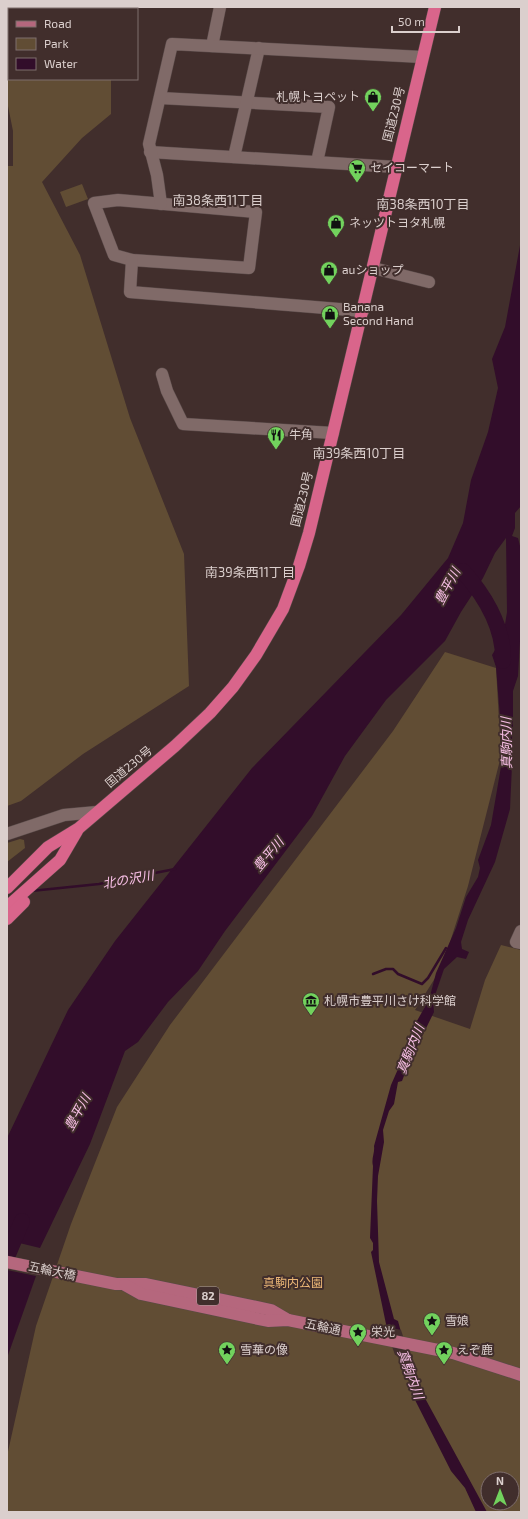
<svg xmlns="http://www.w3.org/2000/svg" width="528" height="1519" viewBox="0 0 528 1519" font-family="'Exo 2','Noto Sans JP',sans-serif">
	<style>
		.green { fill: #614d34; fill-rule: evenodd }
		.water { fill: #320d2a }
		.pier { fill: #412e2c }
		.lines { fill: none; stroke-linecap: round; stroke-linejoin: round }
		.stream { stroke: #320d2a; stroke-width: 2.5 }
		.river { stroke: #320d2a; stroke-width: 16 }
		.minor-casing { stroke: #594a49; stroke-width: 13 }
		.major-casing { stroke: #594a49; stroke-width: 13 }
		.highway-casing { stroke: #594a49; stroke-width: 13 }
		.minor { stroke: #806a68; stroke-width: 12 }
		.major { stroke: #b5677d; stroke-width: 12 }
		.highway { stroke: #d9658b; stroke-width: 12 }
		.labels { text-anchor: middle; stroke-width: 4; stroke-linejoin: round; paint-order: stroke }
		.shield { fill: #412e2c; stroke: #ad9f9d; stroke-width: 1 }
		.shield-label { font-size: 11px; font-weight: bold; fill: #dbcfcd }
		.poi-label { font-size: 12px; fill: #dbcfcd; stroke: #412e2c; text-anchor: start }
		.street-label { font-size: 12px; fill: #dbcfcd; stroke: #412e2c }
		.park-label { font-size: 12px; fill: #ecb777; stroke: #412e2c }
		.neighbourhood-label { font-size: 13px; fill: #dbcfcd; stroke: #412e2c }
		.water-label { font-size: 13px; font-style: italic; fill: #fac1e8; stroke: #412e2c }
	</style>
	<rect width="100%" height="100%" fill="#412e2c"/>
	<g class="green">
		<polygon points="21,7 124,7 123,9 19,9"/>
		<polygon points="9,21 9,79 111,79 111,114 82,138 42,182 80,255 130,418 184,554 189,686 83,754 21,801 7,806 7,166 13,166 13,131 7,101 7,23"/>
		<polygon points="82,184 88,199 66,207 60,192"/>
		<path d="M445,652L496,668L501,756L468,886L442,967L415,1010L470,1029L485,980L501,945L521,950V1512H7V1456L36,1326L71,1224L117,1107L170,1025L393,731ZM488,1479H512V1503H488Z"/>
		<polygon points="20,839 24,840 25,848 7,862 7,843"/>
	</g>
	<g class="water">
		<path d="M521,240V506L515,513V528L512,536L518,538L520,546L521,624L518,676L513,691V726L511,750L512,765L510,809L495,862L468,920L461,942L462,949L469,952L466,959L457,957L444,969L433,1001L434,1012L409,1063L402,1081L398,1082L394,1104L389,1111L383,1130L384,1142L378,1176L377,1201L379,1262L394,1319L398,1321L409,1361L420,1389L487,1512H476L465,1488L451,1471L413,1396L408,1378L386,1324L371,1252L373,1250V1243L370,1238L373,1166C371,1159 375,1153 374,1146L391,1085L413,1035L414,1026L429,1000L436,973L456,928L466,897L478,877L480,868L478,860L491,825L503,755L496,667L492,655L503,637L507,612L506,538L495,553L483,578L461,612L445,641L386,700L345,756L312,816L225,931L198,971L168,1002L138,1042L125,1051L90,1144L40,1248L7,1240V1138L68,1010L115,941L252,768L401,615L448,558L463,523L471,480L488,432L498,388L492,359L505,327Z"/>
		<polygon points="7,1270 36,1276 7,1358"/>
	</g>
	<polygon class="pier" points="385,1326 401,1330 410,1358 395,1355"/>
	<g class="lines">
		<g class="stream">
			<polyline points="31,891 99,884 175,869"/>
			<polyline points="373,974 386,969 393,969 398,974 422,984 428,978 446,948"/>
		</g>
		<g class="river">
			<path d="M463,571C484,595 504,627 503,661"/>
			<polyline points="7,1257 22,1221"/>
		</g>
		<g class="minor-casing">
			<g id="minor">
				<polyline points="212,46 220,7"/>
				<polyline points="160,98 329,107 317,162"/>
				<polyline points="150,152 396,167"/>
				<polyline points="234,157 259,48"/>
				<polygon points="118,200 256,212 249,268 132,260 114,255 94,203"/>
				<polyline points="161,204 157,175 149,144 172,44 422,57"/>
				<polyline points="132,260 130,292 363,311"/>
				<polyline points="373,268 429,282"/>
				<polyline points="162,374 167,391 183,424 333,433"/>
				<polyline points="7,834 64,815 97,812"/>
				<polyline points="521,931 516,942 521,943"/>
			</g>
		</g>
		<g class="major-casing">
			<g id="major">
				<polyline points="7,1262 116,1284 146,1284 271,1310 288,1320"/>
				<polyline points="125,1285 141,1294 268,1321 288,1320 453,1353 521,1375"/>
			</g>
		</g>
		<g class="highway-casing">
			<g id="highway">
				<polyline points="7,888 48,847 79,828 175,746 210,713 233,687 256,655 283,609 299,566 309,533 435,7"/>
				<polyline points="7,907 60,860 77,831"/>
				<polyline points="7,919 24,902"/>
			</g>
		</g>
		<use href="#minor" class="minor"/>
		<use href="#major" class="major"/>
		<use href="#highway" class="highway"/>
	</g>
	<defs>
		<g id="shop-pin" transform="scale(0.9)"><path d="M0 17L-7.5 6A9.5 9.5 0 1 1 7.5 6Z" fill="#72d25d" stroke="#412e2c"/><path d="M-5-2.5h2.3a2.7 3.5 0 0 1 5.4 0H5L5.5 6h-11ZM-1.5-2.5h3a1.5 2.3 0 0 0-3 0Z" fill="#111"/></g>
		<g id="supermarket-pin" transform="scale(0.9)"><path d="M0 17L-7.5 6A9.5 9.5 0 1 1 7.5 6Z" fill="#72d25d" stroke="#412e2c"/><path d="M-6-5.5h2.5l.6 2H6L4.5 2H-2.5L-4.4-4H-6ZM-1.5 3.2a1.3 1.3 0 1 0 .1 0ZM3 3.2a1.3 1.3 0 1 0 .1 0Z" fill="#111"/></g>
		<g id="restaurant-pin" transform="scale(0.9)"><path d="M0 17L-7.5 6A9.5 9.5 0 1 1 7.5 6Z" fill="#72d25d" stroke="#412e2c"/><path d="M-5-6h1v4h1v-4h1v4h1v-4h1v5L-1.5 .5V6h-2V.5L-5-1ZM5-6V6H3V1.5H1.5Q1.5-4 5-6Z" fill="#111"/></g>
		<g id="museum-pin" transform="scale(0.9)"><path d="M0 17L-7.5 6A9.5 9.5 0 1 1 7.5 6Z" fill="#72d25d" stroke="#412e2c"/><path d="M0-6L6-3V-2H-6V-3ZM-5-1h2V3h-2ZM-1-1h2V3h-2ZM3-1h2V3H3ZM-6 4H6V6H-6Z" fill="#111"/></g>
		<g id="sight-pin" transform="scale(0.9)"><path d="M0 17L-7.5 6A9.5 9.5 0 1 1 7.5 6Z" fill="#72d25d" stroke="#412e2c"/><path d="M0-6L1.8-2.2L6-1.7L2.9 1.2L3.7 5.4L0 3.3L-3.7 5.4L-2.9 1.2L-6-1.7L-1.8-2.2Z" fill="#111"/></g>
	</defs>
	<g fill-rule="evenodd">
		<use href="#shop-pin" x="373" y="97"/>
		<use href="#supermarket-pin" x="357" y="168"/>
		<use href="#shop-pin" x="336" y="223"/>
		<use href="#shop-pin" x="329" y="270"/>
		<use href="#shop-pin" x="330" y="314"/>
		<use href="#restaurant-pin" x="276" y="435"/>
		<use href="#museum-pin" x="311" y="1001"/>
		<use href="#sight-pin" x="432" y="1321"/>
		<use href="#sight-pin" x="358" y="1332"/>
		<use href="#sight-pin" x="227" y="1350"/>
		<use href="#sight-pin" x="444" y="1350"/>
	</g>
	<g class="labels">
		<rect class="shield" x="197" y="1287" width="22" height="18" rx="3"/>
		<g class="shield-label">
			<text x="208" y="1300">82</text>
		</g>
		<g class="poi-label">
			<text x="360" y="101" text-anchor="end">札幌トヨペット</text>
			<text x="370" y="172">セイコーマート</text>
			<text x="349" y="227">ネッツトヨタ札幌</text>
			<text x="342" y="274">auショップ</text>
			<text x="343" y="311">Banana<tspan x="343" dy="14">Second Hand</tspan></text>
			<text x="289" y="439">牛角</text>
			<text x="324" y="1005">札幌市豊平川さけ科学館</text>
			<text x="445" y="1325">雪娘</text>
			<text x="371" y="1336">栄光</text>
			<text x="240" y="1354">雪華の像</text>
			<text x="457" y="1354">えぞ鹿</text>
		</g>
		<g class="street-label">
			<text transform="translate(394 114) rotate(-76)" y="4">国道230号</text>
			<text transform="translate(302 499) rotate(-76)" y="4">国道230号</text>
			<text transform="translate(129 767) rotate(-40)" y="4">国道230号</text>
			<text transform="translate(52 1271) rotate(12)" y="4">五輪大橋</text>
			<text transform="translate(323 1327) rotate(12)" y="4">五輪通</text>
		</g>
		<g class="park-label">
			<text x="293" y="1287">真駒内公園</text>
		</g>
		<g class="neighbourhood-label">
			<text x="218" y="205">南38条西11丁目</text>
			<text x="423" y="209">南38条西10丁目</text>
			<text x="359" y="458">南39条西10丁目</text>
			<text x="250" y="577">南39条西11丁目</text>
		</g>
		<g class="water-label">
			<text transform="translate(447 586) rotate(-62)" y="5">豊平川</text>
			<text transform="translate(506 743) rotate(-91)" y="5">真駒内川</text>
			<text transform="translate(268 854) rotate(-50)" y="5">豊平川</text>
			<text transform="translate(128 879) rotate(-10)" y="5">北の沢川</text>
			<text transform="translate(410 1049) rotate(-68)" y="5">真駒内川</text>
			<text transform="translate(77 1112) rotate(-61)" y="5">豊平川</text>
			<text transform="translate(411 1374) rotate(70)" y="5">真駒内川</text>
		</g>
	</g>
	<rect width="528" height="1519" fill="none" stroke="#dbcfcd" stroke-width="16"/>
	<rect x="8" y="8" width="130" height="72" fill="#412e2c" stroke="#7f6e6c"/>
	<rect x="16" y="21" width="20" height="6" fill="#b5677d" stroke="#7f6e6c"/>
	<text x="44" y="28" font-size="12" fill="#dbcfcd">Road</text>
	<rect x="16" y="38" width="20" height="12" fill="#614d34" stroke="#7f6e6c"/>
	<text x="44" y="48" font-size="12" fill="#dbcfcd">Park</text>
	<rect x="16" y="58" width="20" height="12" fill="#320d2a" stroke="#7f6e6c"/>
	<text x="44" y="68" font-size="12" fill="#dbcfcd">Water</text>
	<g transform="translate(500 1491)"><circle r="19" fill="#412e2c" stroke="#7f6e6c"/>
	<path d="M0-3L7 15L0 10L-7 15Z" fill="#72d25d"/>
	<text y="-6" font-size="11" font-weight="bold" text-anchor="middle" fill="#dbcfcd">N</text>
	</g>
	<path d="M392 26v6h67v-6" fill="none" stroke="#dbcfcd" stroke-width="2"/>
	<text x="398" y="26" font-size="12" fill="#dbcfcd" stroke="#412e2c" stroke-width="3" paint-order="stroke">50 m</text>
</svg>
